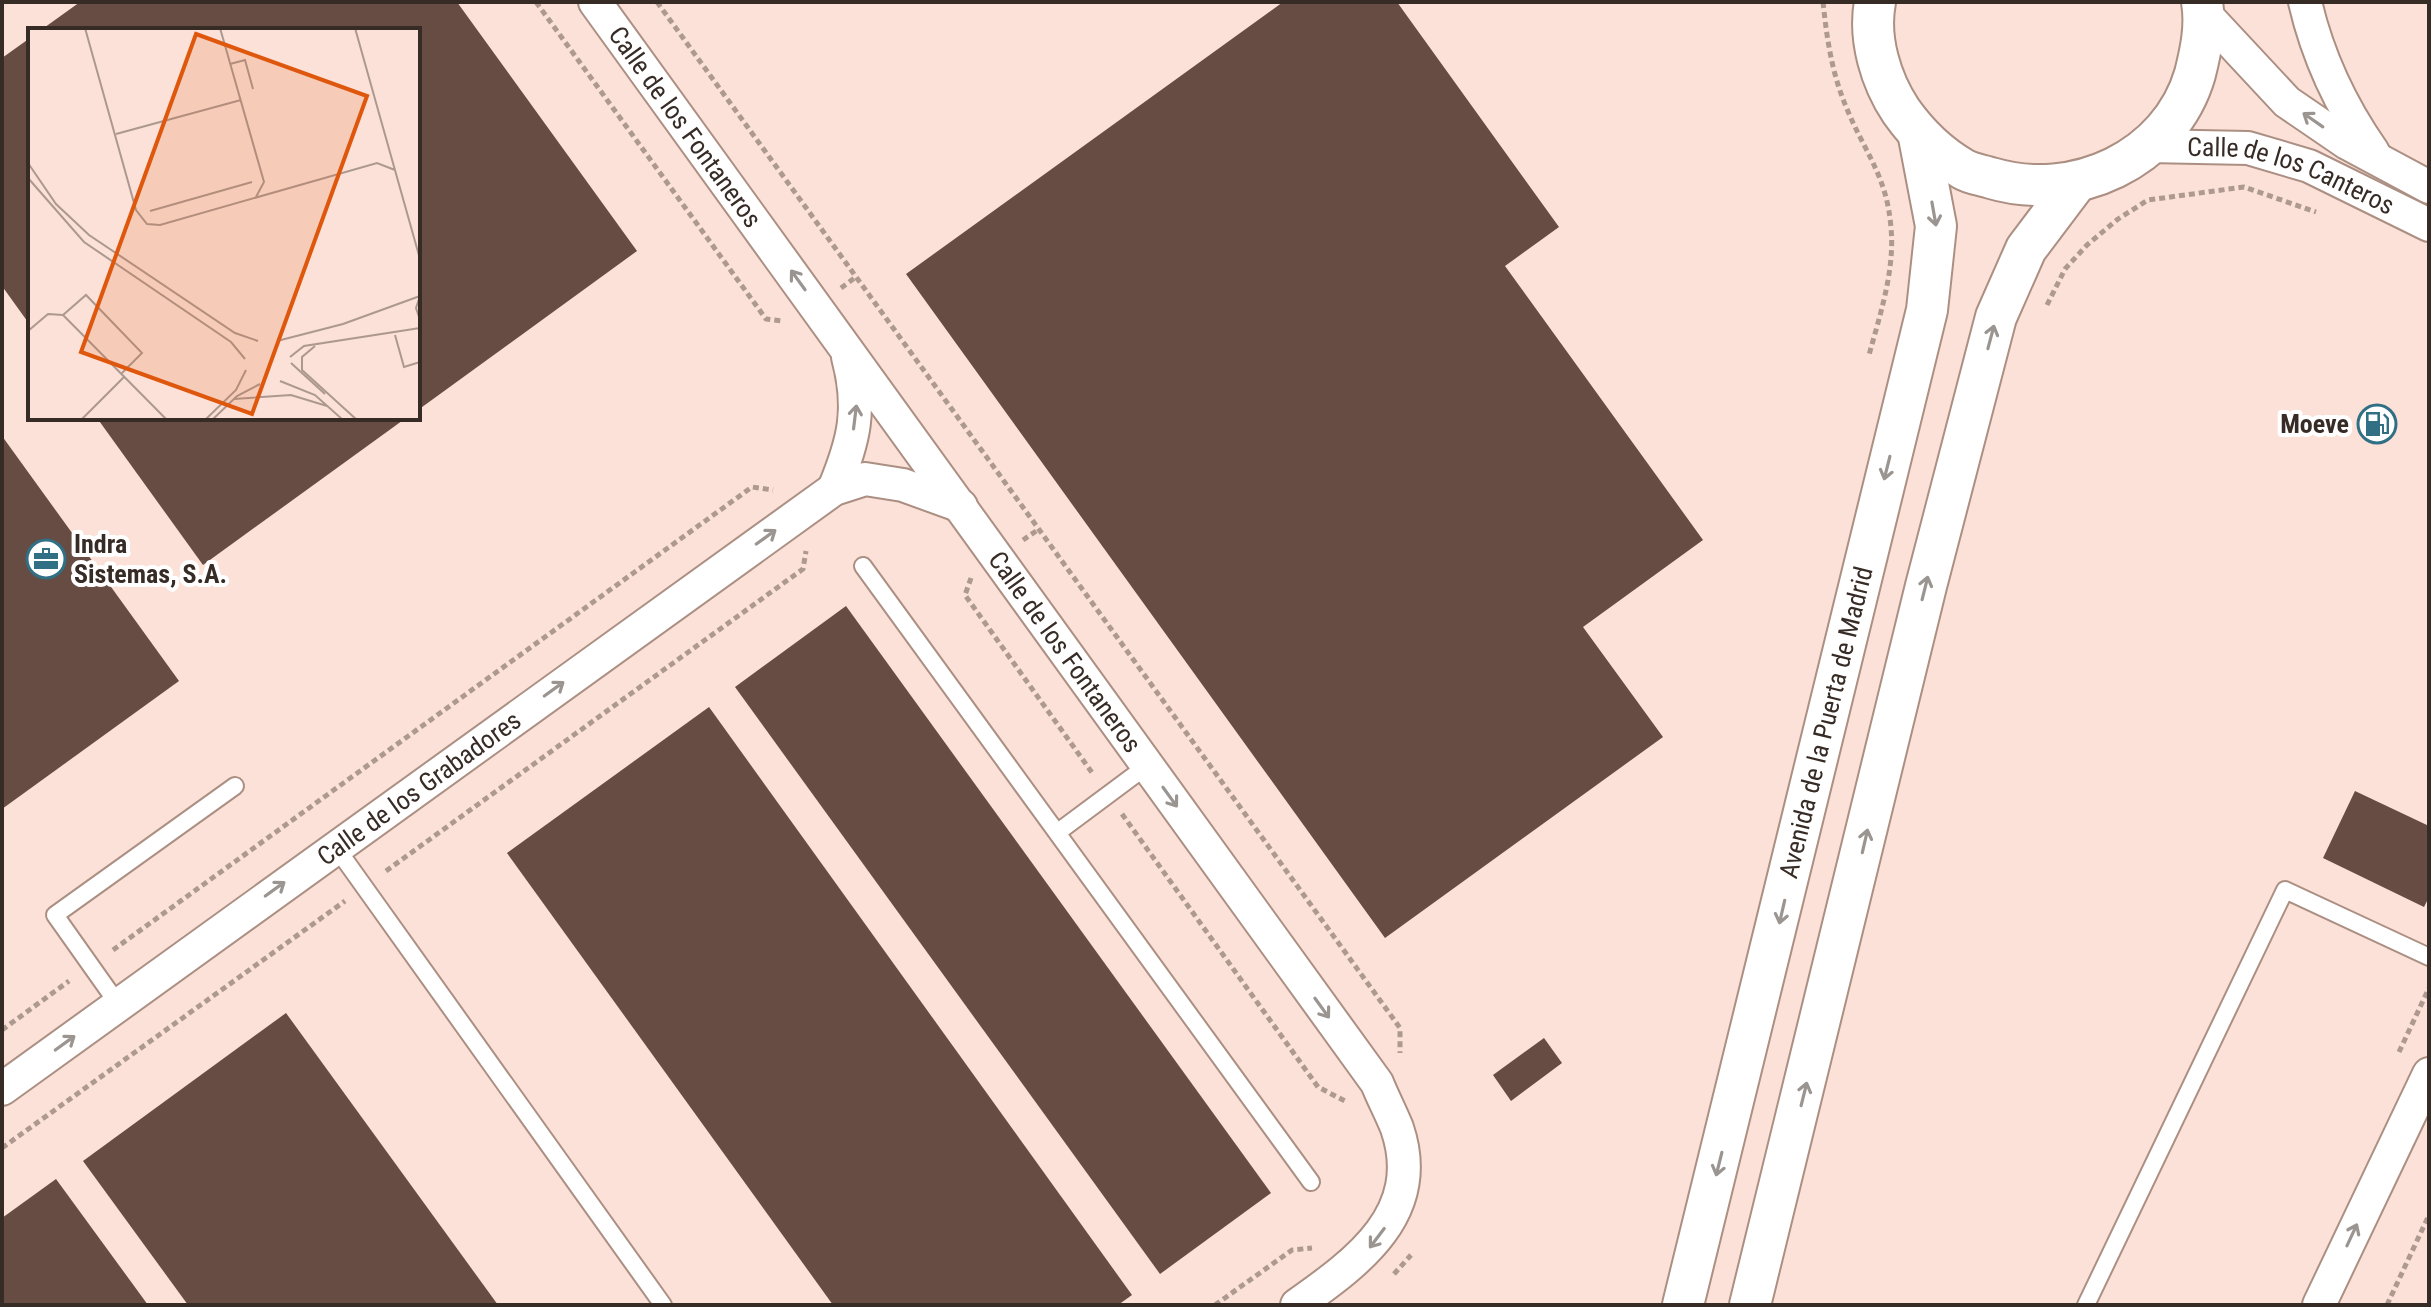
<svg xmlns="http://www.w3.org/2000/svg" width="2431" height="1307" viewBox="0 0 2431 1307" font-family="'Roboto Condensed',sans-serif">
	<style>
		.building { fill: #664c42 }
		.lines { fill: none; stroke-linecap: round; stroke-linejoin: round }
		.service-casing { stroke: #ac8f83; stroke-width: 20 }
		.minor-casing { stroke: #ac8f83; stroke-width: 36 }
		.tertiary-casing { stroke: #ac8f83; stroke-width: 44 }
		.path { stroke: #ae9991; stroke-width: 5; stroke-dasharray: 6 4; stroke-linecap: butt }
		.service { stroke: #fff; stroke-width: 16 }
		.minor { stroke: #fff; stroke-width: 32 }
		.tertiary { stroke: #fff; stroke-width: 40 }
		.oneway { stroke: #9b9592 }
		.labels { text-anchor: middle; stroke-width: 8; stroke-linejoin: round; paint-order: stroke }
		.street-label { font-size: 26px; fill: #372b26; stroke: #fff }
		.poi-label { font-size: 26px; font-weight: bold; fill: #372b26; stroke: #fff; text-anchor: end }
		.inset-road { fill: none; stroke: #ad9890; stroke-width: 2 }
		.view { fill: #df570d; fill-opacity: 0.15; stroke: #df570d; stroke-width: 4 }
		.inset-edge { fill: none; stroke: #372b26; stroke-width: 4 }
	</style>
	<rect width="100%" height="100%" fill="#fbe1d7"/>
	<g class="building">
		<polygon points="80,2 457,2 637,251 418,410 418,30 41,30"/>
		<polygon points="1283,2 1397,2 1559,227 1505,266 1703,540 1583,627 1663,737 1385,938 906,274"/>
		<polygon points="30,38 30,325 2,286 2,58"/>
		<polygon points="97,418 406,418 203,565"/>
		<polygon points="2,436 179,681 2,809"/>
		<polygon points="846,606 1271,1193 1160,1274 735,687"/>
		<polygon points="709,707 1132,1295 1118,1305 833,1305 507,853"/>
		<polygon points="2355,791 2429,826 2429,897 2424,907 2323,858"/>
		<polygon points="286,1013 498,1305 188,1305 83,1161"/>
		<polygon points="1544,1038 1562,1063 1511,1101 1493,1075"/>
		<polygon points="56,1179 148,1305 2,1305 2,1218"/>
	</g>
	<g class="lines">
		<g class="service-casing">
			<g id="service">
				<polyline points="863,566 1311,1182"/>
				<polyline points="1058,832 1148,765"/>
				<polyline points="335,846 663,1305"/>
				<polyline points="118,1004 55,915 235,786"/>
				<polyline points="2086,1305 2285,890 2429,957"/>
			</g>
		</g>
		<g class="minor-casing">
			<g id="minor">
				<path id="s1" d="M595,2L1377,1083C1383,1098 1391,1113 1397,1128C1426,1213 1358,1262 1297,1305"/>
				<path d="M2305,2C2318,58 2340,105 2373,152"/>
				<polyline points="2204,13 2287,102 2347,143 2429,187"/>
				<path id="s2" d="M2148,146L2248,148L2309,166L2429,225"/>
				<path d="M834,489C854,441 862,409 848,357"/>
				<path id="s3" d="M2,1089L834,489L865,479L903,485L961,506"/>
				<polyline points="2319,1305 2429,1074"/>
			</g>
		</g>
		<g class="tertiary-casing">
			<g id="tertiary">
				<path d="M1875,2C1868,39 1881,81 1901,111C1918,135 1937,154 1963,169C1971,174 1982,175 1991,178C2074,203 2170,160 2195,74C2201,50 2206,26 2202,2"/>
				<path id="s4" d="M1683,1305L1927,310L1936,226L1919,137"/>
				<polyline points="1750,1305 1926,586 1996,317 2026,249 2075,184"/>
			</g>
		</g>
		<g class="path">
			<polyline points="536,2 766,319 783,321"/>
			<polyline points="657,2 1395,1021 1400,1028 1400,1053"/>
			<path d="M1823,2C1827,40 1832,74 1847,109C1865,153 1887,176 1891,228C1895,270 1880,315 1869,355"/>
			<polyline points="841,288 856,277"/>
			<polyline points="2047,305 2065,269 2087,245 2118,219 2148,200 2244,187 2316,212"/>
			<polyline points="1023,540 1039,529"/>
			<polyline points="971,578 965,595 1093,774"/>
			<polyline points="1122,814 1318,1087 1345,1101"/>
			<polyline points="386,871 803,569 806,551"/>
			<polyline points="113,950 752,487 773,490"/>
			<polyline points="2,1030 69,981"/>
			<polyline points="2399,1052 2429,988"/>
			<polyline points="2,1148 345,901"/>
			<polyline points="1394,1274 1411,1255"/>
			<polyline points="1215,1305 1292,1250 1312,1248"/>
			<polyline points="2387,1305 2429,1215"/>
		</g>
		<use href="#service" class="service"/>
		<use href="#minor" class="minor"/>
		<use href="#tertiary" class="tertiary"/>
	</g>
	<defs><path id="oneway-shaft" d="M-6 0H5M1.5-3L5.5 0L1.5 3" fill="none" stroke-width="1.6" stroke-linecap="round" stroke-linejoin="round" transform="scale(2)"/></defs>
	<g class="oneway">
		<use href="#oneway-shaft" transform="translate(2313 120) rotate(-145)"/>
		<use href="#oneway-shaft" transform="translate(1934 214) rotate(80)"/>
		<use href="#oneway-shaft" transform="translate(798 280) rotate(-126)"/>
		<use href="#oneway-shaft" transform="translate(1991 337) rotate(-75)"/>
		<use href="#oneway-shaft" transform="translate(855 417) rotate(-83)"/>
		<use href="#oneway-shaft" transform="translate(1887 468) rotate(104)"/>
		<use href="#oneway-shaft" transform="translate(766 537) rotate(-36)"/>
		<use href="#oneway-shaft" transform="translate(1925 588) rotate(-76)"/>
		<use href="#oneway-shaft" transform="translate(554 689) rotate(-36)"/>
		<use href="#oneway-shaft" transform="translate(1170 797) rotate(54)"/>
		<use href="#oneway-shaft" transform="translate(1865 841) rotate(-77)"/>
		<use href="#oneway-shaft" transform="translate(275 889) rotate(-36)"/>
		<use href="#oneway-shaft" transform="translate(1782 912) rotate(103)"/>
		<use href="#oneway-shaft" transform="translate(1322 1008) rotate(54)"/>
		<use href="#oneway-shaft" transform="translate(65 1043) rotate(-36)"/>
		<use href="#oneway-shaft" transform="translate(1804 1094) rotate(-76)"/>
		<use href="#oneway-shaft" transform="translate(1719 1164) rotate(104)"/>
		<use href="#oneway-shaft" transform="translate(2352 1235) rotate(-65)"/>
		<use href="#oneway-shaft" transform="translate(1377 1238) rotate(127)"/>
	</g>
	<defs>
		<g id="fuel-ring" transform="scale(2)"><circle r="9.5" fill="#fff" stroke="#306f84" stroke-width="1.5"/><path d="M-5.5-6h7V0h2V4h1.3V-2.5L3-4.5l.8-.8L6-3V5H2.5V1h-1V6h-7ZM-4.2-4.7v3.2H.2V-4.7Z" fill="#306f84"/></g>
		<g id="office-ring" transform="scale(2)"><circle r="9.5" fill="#fff" stroke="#306f84" stroke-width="1.5"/><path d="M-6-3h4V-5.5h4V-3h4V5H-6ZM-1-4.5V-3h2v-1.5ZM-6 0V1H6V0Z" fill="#306f84"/></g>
	</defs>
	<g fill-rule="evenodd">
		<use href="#fuel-ring" x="2377" y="424"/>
		<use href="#office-ring" x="46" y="559"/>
	</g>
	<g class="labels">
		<g class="street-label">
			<text dy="9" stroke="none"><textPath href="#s1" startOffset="154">Calle de los Fontaneros</textPath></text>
			<text dy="9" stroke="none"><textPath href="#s2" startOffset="148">Calle de los Canteros</textPath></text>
			<text dy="9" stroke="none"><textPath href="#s1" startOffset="802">Calle de los Fontaneros</textPath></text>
			<text dy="9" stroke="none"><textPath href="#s4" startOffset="600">Avenida de la Puerta de Madrid</textPath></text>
			<text dy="9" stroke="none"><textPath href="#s3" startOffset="514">Calle de los Grabadores</textPath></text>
		</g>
		<g class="poi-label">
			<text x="2349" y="433">Moeve</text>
			<text x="74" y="553" text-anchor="start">Indra<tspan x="74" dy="30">Sistemas, S.A.</tspan></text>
		</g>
	</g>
	<g transform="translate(28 28)">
		<rect width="392" height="392" fill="#fbe1d7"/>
		<path class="inset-road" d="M57,0L108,182L119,196L132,197L349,135L367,142M192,0L236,154L228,169M327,0L392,231M202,36L217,32L225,61M88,106L213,72M0,135L28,176L61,207L207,305L230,313M0,150L56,214L203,314L217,331M122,183L224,154M392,268L388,280L392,292M35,287L58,267L114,325L94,345M0,303L20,286L35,287L139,392M367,307L376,339L392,334M249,313L315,296L392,268M287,318L274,329V342L329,392M262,329L276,318L392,300M263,335L297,366M252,353L287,367L315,392M206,371L263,367L299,378M53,392L97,348M177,392L208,362L218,342M184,392L209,368L232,356"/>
		<path class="view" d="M168,6L339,68L224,386L53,324Z"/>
		<rect width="392" height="392" class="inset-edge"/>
	</g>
	<rect width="2431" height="1307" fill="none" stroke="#372b26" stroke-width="8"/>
</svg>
